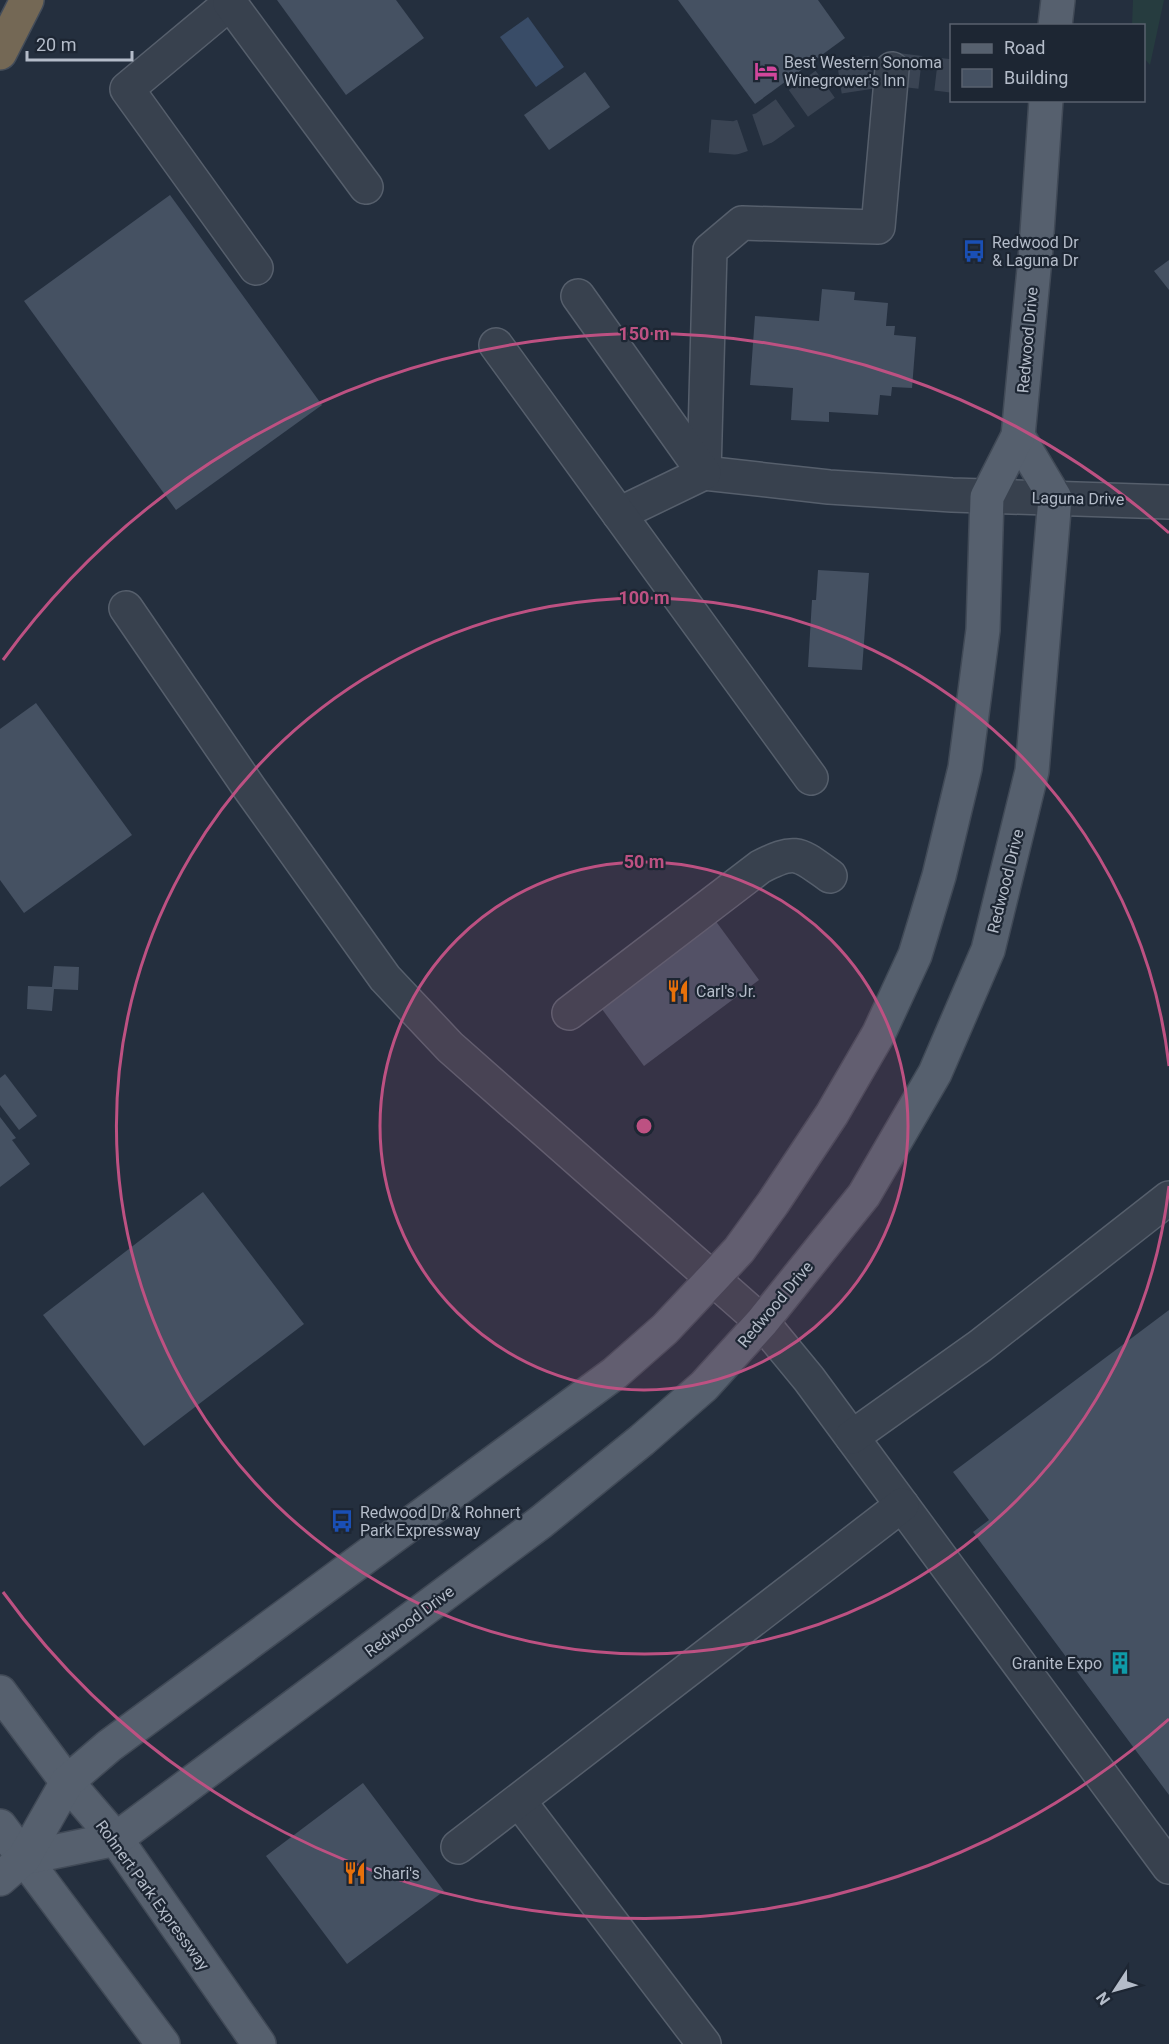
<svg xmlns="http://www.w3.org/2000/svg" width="1169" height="2044" viewBox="0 0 1169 2044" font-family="Roboto,sans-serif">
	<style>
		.green { fill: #263c3f }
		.water { fill: #394c67 }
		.building { fill: #455162 }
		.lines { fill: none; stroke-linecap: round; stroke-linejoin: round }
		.minor-tunnel { stroke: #3a4453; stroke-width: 33; stroke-dasharray: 33 16; stroke-linecap: butt }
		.minor-casing { stroke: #565f6c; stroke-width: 36 }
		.major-casing { stroke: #414a57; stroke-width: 36 }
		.highway-casing { stroke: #434c59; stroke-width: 36 }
		.minor { stroke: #38414e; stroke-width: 33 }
		.major { stroke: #56606e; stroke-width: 33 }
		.highway { stroke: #746855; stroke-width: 33 }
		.ring { fill: none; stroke: #bd5182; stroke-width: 3 }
		.labels { text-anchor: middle; stroke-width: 4.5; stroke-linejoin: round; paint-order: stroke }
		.poi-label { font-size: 16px; fill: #b4bcc9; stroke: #1d2633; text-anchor: start }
		.street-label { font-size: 16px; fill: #b4bcc9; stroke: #1d2633 }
		.centre { fill: #bd5182; stroke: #1d2633; stroke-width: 3 }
		.ring-label { font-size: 18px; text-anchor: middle; font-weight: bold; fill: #bd5182; stroke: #1d2633; stroke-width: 4.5; stroke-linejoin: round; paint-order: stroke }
	</style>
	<rect width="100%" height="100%" fill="#242f3e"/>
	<polygon class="green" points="1133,0 1164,0 1150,65 1144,58 1144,26 1132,25"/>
	<polygon class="water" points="528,17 564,67 536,87 500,37"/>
	<g class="building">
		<polygon points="277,0 396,0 424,38 346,95"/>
		<polygon points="678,0 818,0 845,38 755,104"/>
		<polygon points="585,72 610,107 549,150 524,115"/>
		<polygon points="170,195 322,405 176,510 24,301"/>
		<polygon points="1169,260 1169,290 1154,271"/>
		<polygon points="822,289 855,292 854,300 888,303 886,326 895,326 894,335 916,337 912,388 892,387 891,396 880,395 878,415 829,412 829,422 791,420 793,388 750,385 755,316 819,321"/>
		<polygon points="818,570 869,573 862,670 808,667 812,600 816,600"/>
		<polygon points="36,703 132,835 24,913 0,880 0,729"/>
		<polygon points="712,916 759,980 644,1066 596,1001"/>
		<polygon points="54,966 79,967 78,990 54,989 52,1011 27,1009 28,986 52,987"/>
		<polygon points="5,1074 37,1116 19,1130 0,1105 0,1078"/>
		<polygon points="0,1117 16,1138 12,1140 30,1164 0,1187"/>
		<polygon points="203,1192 304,1324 144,1446 43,1315"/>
		<polygon points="1169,1310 1169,1795 973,1532 989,1520 953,1472"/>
		<polygon points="363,1783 444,1891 347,1964 266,1856"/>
	</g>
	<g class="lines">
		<polyline class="minor-tunnel" points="710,136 735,138 764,128 834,78 892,69 952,76"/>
		<g class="minor-casing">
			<g id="minor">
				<polyline points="228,0 230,3 127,89 256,268"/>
				<polyline points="230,3 366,187"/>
				<polyline points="892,69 878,227 742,223 710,250 704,473 829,487 952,495 1169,502"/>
				<polyline points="578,296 704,473 619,514"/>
				<polyline points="496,345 811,778"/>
				<polyline points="126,608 250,789 385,978 450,1047 762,1322 809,1379 1169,1867"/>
				<path d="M569,1013L760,867C797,848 799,854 830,876"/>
				<polyline points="852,1437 980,1346 1169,1198"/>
				<polyline points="519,1801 704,2044"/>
				<polyline points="458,1847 902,1505"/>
			</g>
		</g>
		<g class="major-casing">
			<g id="major">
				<polyline points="1055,26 1058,0"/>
				<polyline points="0,1692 67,1782 116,1839 259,2044"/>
				<polyline points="0,1826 163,2044"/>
				<polyline points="24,1858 116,1839 541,1522 642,1440 704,1386 762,1322 864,1195 935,1073 988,950 1032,771 1055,498 1018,436"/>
				<polyline points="0,1879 24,1858 67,1782 109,1746 615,1373 665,1329 713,1278 739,1250 773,1203 832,1114 879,1033 915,955 939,876 965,768 983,630 987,497 1018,436 1036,248 1046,100"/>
			</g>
		</g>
		<g class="highway-casing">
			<polyline id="highway" points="0,53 27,0"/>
		</g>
		<use href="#minor" class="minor"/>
		<use href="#major" class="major"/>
		<use href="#highway" class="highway"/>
	</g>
	<circle cx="644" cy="1126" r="264" fill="#bd5182" fill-opacity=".12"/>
	<g class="ring">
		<circle cx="644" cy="1126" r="264"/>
		<path d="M1169 1186A528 528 0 1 1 1169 1066"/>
		<path d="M1169 1719A792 792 0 0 1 3 1592M3 660A792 792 0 0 1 1169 533"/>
	</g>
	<defs>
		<g id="hotel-bare" transform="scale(1.8)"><path d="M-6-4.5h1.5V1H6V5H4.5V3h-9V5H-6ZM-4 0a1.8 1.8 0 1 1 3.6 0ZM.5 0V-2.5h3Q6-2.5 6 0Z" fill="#d1479c" stroke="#1d2633" stroke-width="2.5" paint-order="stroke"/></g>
		<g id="bus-bare" transform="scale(1.8)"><path d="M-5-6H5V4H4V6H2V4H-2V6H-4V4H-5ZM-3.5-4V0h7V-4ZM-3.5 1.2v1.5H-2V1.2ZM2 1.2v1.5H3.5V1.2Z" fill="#1a4fb4" stroke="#1d2633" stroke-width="2.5" paint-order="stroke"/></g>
		<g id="restaurant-bare" transform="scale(1.8)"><path d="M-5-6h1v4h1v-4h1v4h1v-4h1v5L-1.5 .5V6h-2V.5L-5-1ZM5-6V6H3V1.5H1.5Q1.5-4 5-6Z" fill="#e8710a" stroke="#1d2633" stroke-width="2.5" paint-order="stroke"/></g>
		<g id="building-bare" transform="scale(1.8)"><path d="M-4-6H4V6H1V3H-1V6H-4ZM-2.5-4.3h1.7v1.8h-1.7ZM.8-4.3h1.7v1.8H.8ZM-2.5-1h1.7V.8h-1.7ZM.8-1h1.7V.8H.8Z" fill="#0f9aa8" stroke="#1d2633" stroke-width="2.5" paint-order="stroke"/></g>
	</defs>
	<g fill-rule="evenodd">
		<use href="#hotel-bare" x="766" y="71"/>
		<use href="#bus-bare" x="974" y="251"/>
		<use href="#restaurant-bare" x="678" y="991"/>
		<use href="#bus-bare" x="342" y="1521"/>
		<use href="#building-bare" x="1120" y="1663"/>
		<use href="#restaurant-bare" x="355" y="1873"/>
	</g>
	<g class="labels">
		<g class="poi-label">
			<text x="784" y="68">Best Western Sonoma<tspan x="784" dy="18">Winegrower's Inn</tspan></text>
			<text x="992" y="248">Redwood Dr<tspan x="992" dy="18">&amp; Laguna Dr</tspan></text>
			<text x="696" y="997">Carl's Jr.</text>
			<text x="360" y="1518">Redwood Dr &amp; Rohnert<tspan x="360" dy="18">Park Expressway</tspan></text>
			<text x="1102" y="1669" text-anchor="end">Granite Expo</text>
			<text x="373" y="1879">Shari's</text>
		</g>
		<g class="street-label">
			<text transform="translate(1027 340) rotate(-85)" y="6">Redwood Drive</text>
			<text transform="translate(1078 498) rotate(1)" y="6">Laguna Drive</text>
			<text transform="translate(1005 881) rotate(-76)" y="6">Redwood Drive</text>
			<text transform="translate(775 1304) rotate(-50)" y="6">Redwood Drive</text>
			<text transform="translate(409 1621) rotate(-37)" y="6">Redwood Drive</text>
			<text transform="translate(153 1895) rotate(54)" y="6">Rohnert Park Expressway</text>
		</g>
	</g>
	<circle cx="644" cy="1126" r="9" class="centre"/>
	<g class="ring-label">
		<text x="644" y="340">150 m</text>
		<text x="644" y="604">100 m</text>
		<text x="644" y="868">50 m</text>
	</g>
	<rect x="950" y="24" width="195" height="78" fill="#1d2633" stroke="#59626f" stroke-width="1.5"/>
	<rect x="962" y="44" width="30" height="9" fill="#56606e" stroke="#59626f" stroke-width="1.5"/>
	<text x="1004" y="54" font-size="18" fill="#b4bcc9">Road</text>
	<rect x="962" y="69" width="30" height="18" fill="#455162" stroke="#59626f" stroke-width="1.5"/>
	<text x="1004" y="84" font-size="18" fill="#b4bcc9">Building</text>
	<g transform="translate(1115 1990) rotate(234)" stroke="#1d2633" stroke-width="4.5" paint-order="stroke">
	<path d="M0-4.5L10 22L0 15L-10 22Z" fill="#b4bcc9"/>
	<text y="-9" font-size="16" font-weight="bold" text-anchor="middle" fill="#b4bcc9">N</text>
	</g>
	<path d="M27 51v9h105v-9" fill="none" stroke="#b4bcc9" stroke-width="3"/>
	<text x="36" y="51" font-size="18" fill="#b4bcc9" stroke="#1d2633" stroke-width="4.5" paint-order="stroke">20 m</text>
</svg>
